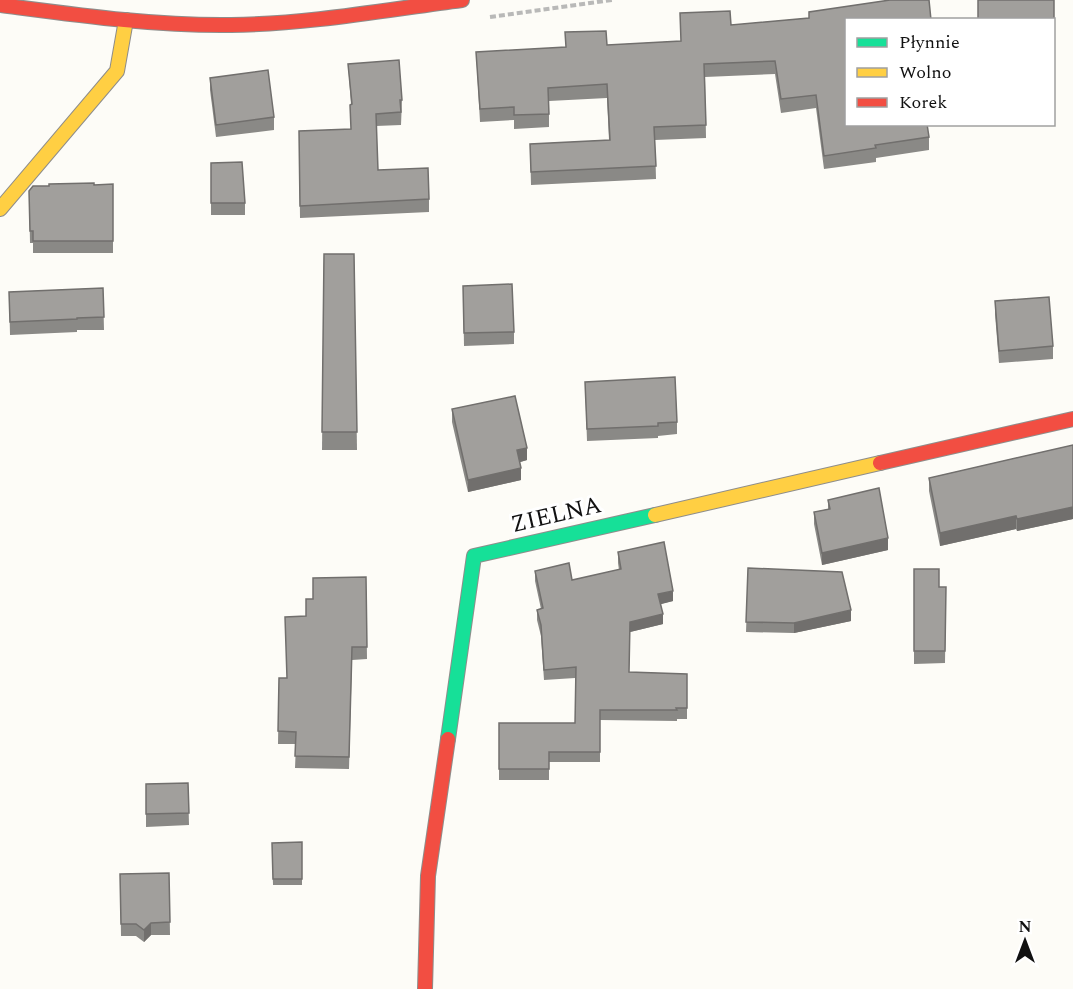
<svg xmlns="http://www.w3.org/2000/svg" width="1073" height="989" viewBox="0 0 1073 989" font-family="Spectral,serif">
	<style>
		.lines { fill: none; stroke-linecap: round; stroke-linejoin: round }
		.fast-casing { stroke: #8e8d8b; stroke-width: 16 }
		.slow-casing { stroke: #8e8d8b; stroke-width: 16 }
		.jam-casing { stroke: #8e8d8b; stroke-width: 16 }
		.path { stroke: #b9b9b8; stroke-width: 4; stroke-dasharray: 6 3; stroke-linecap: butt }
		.fast { stroke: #16e098; stroke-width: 14 }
		.slow { stroke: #ffcf43; stroke-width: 14 }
		.jam { stroke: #f24e42; stroke-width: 14 }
		.wall { fill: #8a8986 }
		.shaded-wall { fill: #716f6d }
		.building { fill: #a19f9c; stroke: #716f6d; stroke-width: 1.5 }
		.labels { text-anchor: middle; stroke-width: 6; stroke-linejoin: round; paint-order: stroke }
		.street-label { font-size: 24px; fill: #111; stroke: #fff }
	</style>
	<rect width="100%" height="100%" fill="#fdfcf7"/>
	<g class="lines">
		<g class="fast-casing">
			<polyline id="fast" points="448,739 474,556 655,515"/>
		</g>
		<g class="slow-casing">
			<g id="slow">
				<polyline points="0,209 117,71 126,20"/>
				<polyline points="655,515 880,463"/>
			</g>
		</g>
		<g class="jam-casing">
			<g id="jam">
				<path d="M0,5C77,15 154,26 231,25C309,24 385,10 462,0"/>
				<polyline points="880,463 1073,419"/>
				<polyline points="425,989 428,876 448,739"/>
			</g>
		</g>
		<polyline class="path" points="490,17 612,0"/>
		<use href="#fast" class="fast"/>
		<use href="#slow" class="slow"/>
		<use href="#jam" class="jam"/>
	</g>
	<g class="wall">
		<polygon points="1054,0 1054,51 1053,51 1053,20"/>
		<polygon points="809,12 846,20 929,137 929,150 876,158 876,162 824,169 816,108 781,113 775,74 705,77 706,138 655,140 656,179 531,185 530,144 609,140 607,98 549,101 549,127 514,129 514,120 480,122 476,52 681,41 680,13 731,25 809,18"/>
		<polygon points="348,64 402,100 401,125 376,126 378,170 429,199 429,212 300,218 299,131 351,129 351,104"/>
		<polygon points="210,78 274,117 274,130 216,137 210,90"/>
		<polygon points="211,163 245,203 245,215 211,215"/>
		<polygon points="113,184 113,253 33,253 33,243 30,243 29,191 94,185"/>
		<polygon points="324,254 354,254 357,450 322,450"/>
		<polygon points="463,286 514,332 514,344 464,346"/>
		<polygon points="103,288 104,330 77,330 77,332 10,335 9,292"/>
		<polygon points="995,301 1053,346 1053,359 999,363 995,314"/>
		<polygon points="585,382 677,422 677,434 658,436 658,438 587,441"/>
		<polygon points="452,409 527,460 520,462 521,480 468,492 452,422"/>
		<polygon points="1073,445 1073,519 1017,531 1016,529 940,546 929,491 929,478"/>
		<polygon points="828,500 888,550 822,565 814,524 814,512 828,509"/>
		<polygon points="618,552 673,601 660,604 663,624 630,632 629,672 687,674 687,719 677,719 677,721 600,720 600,762 549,762 549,780 499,780 499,723 575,723 575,678 544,680 541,636 537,620 537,610 541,609 535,581 535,571 572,580 619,570 618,563"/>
		<polygon points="748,568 851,621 794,633 746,632"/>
		<polygon points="914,569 939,587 946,587 945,663 914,664"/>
		<polygon points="366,577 367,659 352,660 349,769 295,768 296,744 278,744 279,678 287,678 306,616 313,599"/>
		<polygon points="188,783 189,825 146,827 146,784"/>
		<polygon points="302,842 302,885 273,885 272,843"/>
		<polygon points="169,873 170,935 151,935 144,942 136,936 121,936 120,874"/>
	</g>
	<g class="shaded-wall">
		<polygon points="527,448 527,460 517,463 517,450"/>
		<polygon points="521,468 521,480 468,492 468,480"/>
		<polygon points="1073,507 1073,519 1017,531 1017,519"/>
		<polygon points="1016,516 1016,529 940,546 940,533"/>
		<polygon points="888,538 888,550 822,565 822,553"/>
		<polygon points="673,591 673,601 658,605 658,594"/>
		<polygon points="851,610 851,621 794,633 794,623"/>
		<polygon points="663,614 663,624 630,632 630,622"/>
		<polygon points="151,923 151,935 144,942 144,930"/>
	</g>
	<g class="building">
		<polygon points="890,0 929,0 931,20 846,20 846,124 927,124 929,137 875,145 876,148 824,156 816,95 781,99 775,61 704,64 706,125 654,127 656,166 531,172 530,144 610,140 607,84 548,88 549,114 514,115 514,107 480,109 476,52 566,47 565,32 606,31 607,45 681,41 680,13 730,11 731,25 809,18 809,12"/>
		<polygon points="978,0 1054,0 1054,39 1053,39 1053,20 978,20"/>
		<polygon points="399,60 402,100 400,100 401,112 376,114 378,170 428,168 429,199 300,206 299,131 351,129 350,105 352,104 348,64"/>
		<polygon points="268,70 274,117 216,125 210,78"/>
		<polygon points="242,162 245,203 211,203 211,163"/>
		<polygon points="94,183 94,185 113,184 113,241 33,241 33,231 30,231 29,191 33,186 49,186 49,184"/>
		<polygon points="324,254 354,254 357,432 322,432"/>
		<polygon points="512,284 514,332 464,333 463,286"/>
		<polygon points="103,288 104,317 77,318 77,319 10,322 9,292"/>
		<polygon points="1049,297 1053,346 999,351 995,301"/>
		<polygon points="675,377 677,422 658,423 658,426 587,429 585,382"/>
		<polygon points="515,396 527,448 517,450 521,468 468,480 452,409"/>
		<polygon points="1073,445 1073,507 1017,519 1016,516 940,533 929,478"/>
		<polygon points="879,488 888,538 822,553 814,512 830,509 828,500"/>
		<polygon points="664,542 673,591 658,594 663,614 630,622 629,672 687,674 687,708 676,708 677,710 600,710 600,752 549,752 549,769 499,769 499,723 575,723 576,667 544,670 541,625 537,610 543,608 535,571 569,563 572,580 621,569 618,552"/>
		<polygon points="748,568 842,572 851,610 794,623 746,622"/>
		<polygon points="914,569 939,569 939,587 946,587 945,651 914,651"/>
		<polygon points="366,577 367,647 352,647 349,757 295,756 296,732 278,731 279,678 287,678 285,617 306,616 306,599 313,599 313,578"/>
		<polygon points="188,783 189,813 146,814 146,784"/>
		<polygon points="302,842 302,879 273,879 272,843"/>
		<polygon points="169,873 170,922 151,923 144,930 136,924 121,924 120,874"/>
	</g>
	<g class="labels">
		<g class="street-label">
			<text transform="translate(556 514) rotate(-13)" y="8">ZIELNA</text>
		</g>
	</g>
	<rect x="845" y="18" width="210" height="108" fill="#ffffff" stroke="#a0a0a0" stroke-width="1.5"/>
	<rect x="857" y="38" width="30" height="9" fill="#16e098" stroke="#a0a0a0" stroke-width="1.5"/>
	<text x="899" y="48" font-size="18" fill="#111111">Płynnie</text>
	<rect x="857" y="68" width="30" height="9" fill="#ffcf43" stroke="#a0a0a0" stroke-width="1.5"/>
	<text x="899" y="78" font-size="18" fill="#111111">Wolno</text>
	<rect x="857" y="98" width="30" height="9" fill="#f24e42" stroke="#a0a0a0" stroke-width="1.5"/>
	<text x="899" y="108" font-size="18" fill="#111111">Korek</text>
	<g transform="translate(1025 941)" stroke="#ffffff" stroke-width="4.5" paint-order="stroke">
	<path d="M0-4.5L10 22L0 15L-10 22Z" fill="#111111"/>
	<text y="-9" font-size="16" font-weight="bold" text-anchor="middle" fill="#111111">N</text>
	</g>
</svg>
